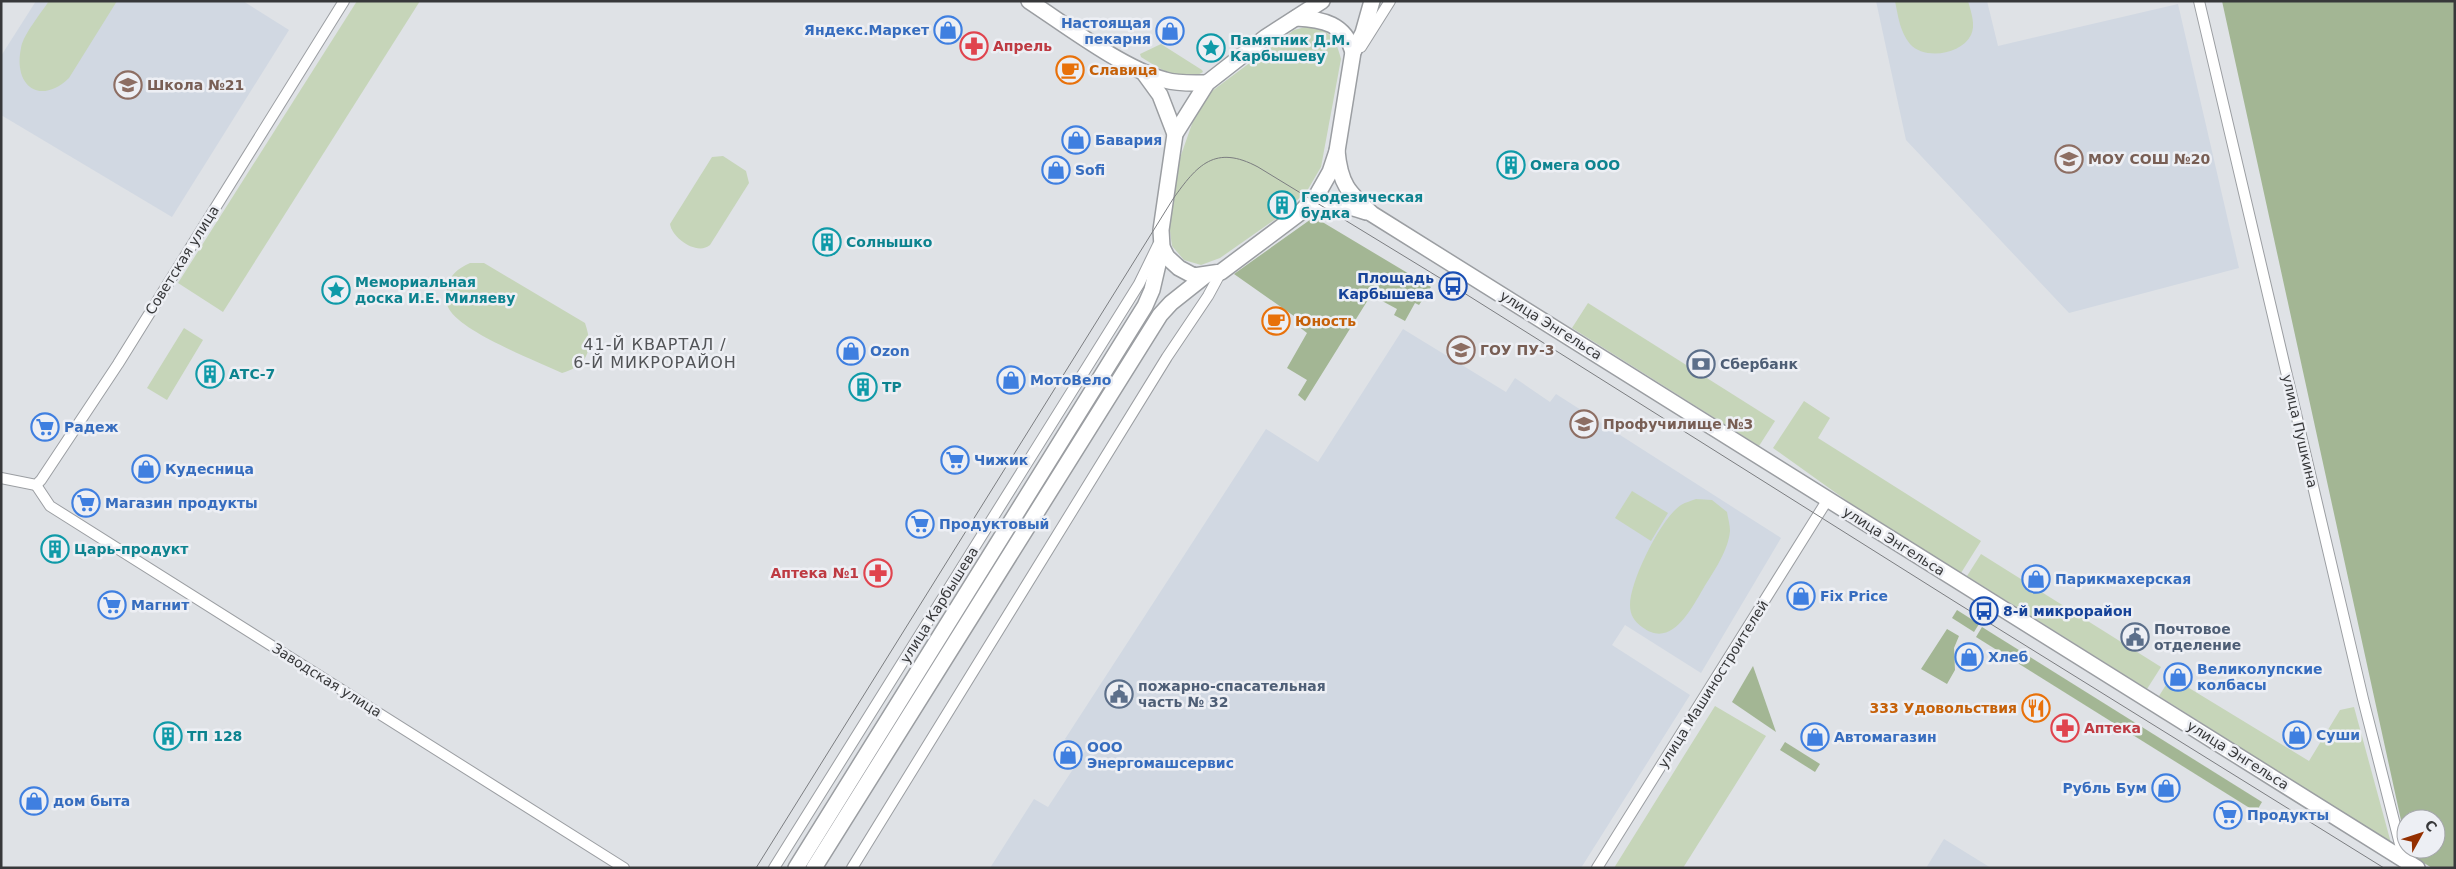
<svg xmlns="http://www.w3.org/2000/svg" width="2456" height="869" viewBox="0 0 2456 869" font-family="'DejaVu Sans',sans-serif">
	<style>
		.built { fill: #d1d8e2 }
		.green { fill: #c6d5b9 }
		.forest { fill: #a3b694 }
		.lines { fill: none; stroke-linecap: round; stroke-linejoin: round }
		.street-casing { stroke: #9b9ea2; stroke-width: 12 }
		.secondary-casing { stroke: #9b9ea2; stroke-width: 18 }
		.street { stroke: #fff; stroke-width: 10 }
		.secondary { stroke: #fff; stroke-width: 15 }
		.tram { stroke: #7b7d80; stroke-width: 1 }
		.labels { text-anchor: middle; stroke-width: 5; stroke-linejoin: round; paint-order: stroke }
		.shop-label { font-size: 14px; font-weight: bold; fill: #366cbe; stroke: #edeff4; text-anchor: start }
		.culture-label { font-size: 14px; font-weight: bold; fill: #0d838f; stroke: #edeff4; text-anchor: start }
		.health-label { font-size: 14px; font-weight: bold; fill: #be3a42; stroke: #edeff4; text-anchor: start }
		.food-label { font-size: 14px; font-weight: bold; fill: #c56008; stroke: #edeff4; text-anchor: start }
		.education-label { font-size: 14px; font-weight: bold; fill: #785e54; stroke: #edeff4; text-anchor: start }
		.street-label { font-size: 14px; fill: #37383a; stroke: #edeff4 }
		.transit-label { font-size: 14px; font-weight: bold; fill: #164399; stroke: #edeff4; text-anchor: end }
		.service-label { font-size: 14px; font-weight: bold; fill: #4e5e75; stroke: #edeff4; text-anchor: start }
		.quarter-label { font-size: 16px; letter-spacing: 1px; fill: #525457; stroke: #edeff4 }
	</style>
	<rect width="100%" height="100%" fill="#dfe2e6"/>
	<g class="built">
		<polygon points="36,1 243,1 289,30 172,217 1,115 1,56"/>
		<polygon points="1876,1 1987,1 1998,46 2178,4 2239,268 2069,313 1906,140"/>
		<polygon points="1403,329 1506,392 1515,378 1550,402 1556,394 1781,538 1701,673 1625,625 1612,645 1690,695 1581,868 990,868 1034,799 1048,807 1085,751 1065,739 1266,429 1318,462"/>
		<polygon points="1944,839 1991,868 1926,868"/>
	</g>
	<g class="green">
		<path d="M49,1H117L69,78C40,106 13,86 21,48C23,35 41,13 49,1Z"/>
		<polygon points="357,1 420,1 223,312 178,283"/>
		<path d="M1895,1H1968C1971,12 1976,25 1971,35C1961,55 1924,60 1910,44C1900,32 1898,16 1895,1Z"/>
		<path d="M1309,26C1331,32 1335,37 1341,59L1321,167L1307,191L1280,216L1220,258L1201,265L1184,260L1172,246L1169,223L1180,158L1193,121L1208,94L1294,30Z"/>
		<path d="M1161,44L1202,70L1203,72C1182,85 1159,68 1141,57L1140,54Z"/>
		<path d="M723,156L746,171L749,183L710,245C697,256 672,238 670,224L712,157Z"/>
		<path d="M470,263H484L585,323C594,349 588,365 562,373C535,360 463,333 449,309C446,304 446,295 447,290C449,275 457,269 470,263Z"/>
		<polygon points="1588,303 1775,421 1759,446 1572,328"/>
		<polygon points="184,328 203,340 167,400 147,388"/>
		<polygon points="1804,401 1830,418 1818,438 1981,541 1961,573 1850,503 1773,448"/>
		<polygon points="1632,491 1668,513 1651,541 1615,518"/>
		<path d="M1696,499L1712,500L1727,512C1728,518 1730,525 1730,531C1728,552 1713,572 1703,589C1690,611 1671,649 1642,627C1634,621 1630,615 1630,605C1630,581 1661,518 1681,505C1686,502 1691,501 1696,499Z"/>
		<polygon points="1981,554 2161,667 2147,689 1967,576"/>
		<polygon points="2171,677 2309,761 2340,710 2354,707 2391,843 2159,696"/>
		<polygon points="1715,706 1766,736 1683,868 1614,868"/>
	</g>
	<g class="forest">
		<polygon points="2222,1 2455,1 2455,868 2432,868 2408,853 2407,849 2436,849 2436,819 2406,819 2406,843"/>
		<polygon points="1314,217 1431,287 1419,305 1415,303 1405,321 1394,315 1397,309 1371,295 1305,401 1298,395 1307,380 1287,368 1307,333 1298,326 1301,321 1234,274"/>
		<polygon points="1957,610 1979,624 1974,632 1952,618"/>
		<polygon points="1982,627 2262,802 2256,812 1976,637"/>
		<polygon points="1947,629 1959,636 1954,648 1955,670 1947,684 1921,669"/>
		<polygon points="1753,666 1776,732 1732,702"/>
		<polygon points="1785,742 1820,764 1815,772 1780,750"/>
	</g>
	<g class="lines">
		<g class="street-casing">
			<g id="street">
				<polyline points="2199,1 2363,699 2404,860"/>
				<polyline points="1361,47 1390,1"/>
				<polyline points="1,478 36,485 41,480 118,364 344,1"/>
				<polyline points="36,485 50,506 624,868"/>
				<polyline points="774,868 1139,284 1158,245"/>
				<polyline points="852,868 1167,357 1208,296 1221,272"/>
				<polyline points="1597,868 1828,499"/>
			</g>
		</g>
		<g class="secondary-casing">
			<g id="secondary">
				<path d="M1029,1C1067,26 1122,68 1165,80C1178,84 1193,83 1207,83"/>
				<polyline points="1322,1 1266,37 1207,83 1175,134 1161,230 1162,247 1167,257 1179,268 1194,276 1221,272 1301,212 1317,195 1330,172 1337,151 1353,52 1363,33 1372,1"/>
				<path d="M1296,18C1323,19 1345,24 1353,52"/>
				<polyline points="1144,73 1160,95 1175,134"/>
				<path d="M1337,151C1340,184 1348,192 1372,214L2417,868"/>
				<path d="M1304,211C1330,202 1340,203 1366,212"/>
				<polyline points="796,868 1145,306 1152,290 1162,247"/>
				<polyline points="814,868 1160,315 1171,303 1205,276"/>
			</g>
		</g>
		<use href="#street" class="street"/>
		<use href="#secondary" class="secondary"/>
		<path class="tram" d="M756,868L1173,199C1197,165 1215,144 1258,167L1453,286L1957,603L2384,868"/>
	</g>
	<defs>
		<g id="shop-ring" transform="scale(1.4375)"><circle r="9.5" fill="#edeff4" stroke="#3f7fe0" stroke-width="1.5"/><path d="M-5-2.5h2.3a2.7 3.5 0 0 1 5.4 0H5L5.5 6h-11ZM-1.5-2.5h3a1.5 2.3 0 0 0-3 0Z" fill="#3f7fe0"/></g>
		<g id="pharmacy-ring" transform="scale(1.4375)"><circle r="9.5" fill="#edeff4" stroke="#e0444e" stroke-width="1.5"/><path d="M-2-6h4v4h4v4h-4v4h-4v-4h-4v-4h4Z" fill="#e0444e"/></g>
		<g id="sight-ring" transform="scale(1.4375)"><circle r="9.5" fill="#edeff4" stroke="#0f9aa8" stroke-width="1.5"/><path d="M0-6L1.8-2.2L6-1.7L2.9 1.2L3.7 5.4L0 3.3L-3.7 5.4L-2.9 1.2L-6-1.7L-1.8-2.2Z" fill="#0f9aa8"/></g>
		<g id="cafe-ring" transform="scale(1.4375)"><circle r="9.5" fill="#edeff4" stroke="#e8710a" stroke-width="1.5"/><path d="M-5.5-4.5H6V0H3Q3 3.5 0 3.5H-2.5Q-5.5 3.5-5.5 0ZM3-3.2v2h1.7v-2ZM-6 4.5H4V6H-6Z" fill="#e8710a"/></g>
		<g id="school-ring" transform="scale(1.4375)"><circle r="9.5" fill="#edeff4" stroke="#8d6e63" stroke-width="1.5"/><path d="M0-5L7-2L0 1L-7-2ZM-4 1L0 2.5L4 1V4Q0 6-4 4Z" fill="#8d6e63"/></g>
		<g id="building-ring" transform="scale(1.4375)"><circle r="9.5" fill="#edeff4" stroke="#0f9aa8" stroke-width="1.5"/><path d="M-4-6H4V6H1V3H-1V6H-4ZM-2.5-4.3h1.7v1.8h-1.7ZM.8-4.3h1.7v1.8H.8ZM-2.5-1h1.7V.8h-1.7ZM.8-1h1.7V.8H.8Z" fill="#0f9aa8"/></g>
		<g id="bus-ring" transform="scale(1.4375)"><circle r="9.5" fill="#edeff4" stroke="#1a4fb4" stroke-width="1.5"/><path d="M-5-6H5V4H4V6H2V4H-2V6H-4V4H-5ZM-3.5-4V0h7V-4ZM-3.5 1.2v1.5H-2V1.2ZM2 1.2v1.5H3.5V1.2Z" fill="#1a4fb4"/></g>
		<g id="university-ring" transform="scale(1.4375)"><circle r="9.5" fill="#edeff4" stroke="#8d6e63" stroke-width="1.5"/><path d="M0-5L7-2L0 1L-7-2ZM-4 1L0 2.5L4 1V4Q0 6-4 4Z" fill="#8d6e63"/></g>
		<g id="bank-ring" transform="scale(1.4375)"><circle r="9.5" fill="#edeff4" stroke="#5c6f8a" stroke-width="1.5"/><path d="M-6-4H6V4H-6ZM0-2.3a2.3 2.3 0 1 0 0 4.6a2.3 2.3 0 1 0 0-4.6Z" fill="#5c6f8a"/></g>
		<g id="supermarket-ring" transform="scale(1.4375)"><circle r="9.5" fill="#edeff4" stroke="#3f7fe0" stroke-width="1.5"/><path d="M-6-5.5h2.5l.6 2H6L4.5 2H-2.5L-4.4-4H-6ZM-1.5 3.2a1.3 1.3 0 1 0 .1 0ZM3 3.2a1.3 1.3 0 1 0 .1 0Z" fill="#3f7fe0"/></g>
		<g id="civic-ring" transform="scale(1.4375)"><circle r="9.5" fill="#edeff4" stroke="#5c6f8a" stroke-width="1.5"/><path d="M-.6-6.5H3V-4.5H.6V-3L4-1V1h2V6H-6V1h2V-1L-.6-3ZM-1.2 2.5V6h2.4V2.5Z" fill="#5c6f8a"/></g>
		<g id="restaurant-ring" transform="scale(1.4375)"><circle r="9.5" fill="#edeff4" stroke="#e8710a" stroke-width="1.5"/><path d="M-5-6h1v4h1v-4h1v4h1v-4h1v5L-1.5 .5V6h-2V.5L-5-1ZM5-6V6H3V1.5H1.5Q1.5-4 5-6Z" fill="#e8710a"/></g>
	</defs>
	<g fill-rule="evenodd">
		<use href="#shop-ring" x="948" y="30"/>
		<use href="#shop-ring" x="1170" y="31"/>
		<use href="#pharmacy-ring" x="974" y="46"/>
		<use href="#sight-ring" x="1211" y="48"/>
		<use href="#cafe-ring" x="1070" y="70"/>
		<use href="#school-ring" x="128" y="85"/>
		<use href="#shop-ring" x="1076" y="140"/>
		<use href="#school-ring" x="2069" y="159"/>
		<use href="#building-ring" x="1511" y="165"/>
		<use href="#shop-ring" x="1056" y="170"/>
		<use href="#building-ring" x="1282" y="205"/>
		<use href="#building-ring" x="827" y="242"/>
		<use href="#bus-ring" x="1453" y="286"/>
		<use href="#sight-ring" x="336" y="290"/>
		<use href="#cafe-ring" x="1276" y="321"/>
		<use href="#university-ring" x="1461" y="350"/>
		<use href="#shop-ring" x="851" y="351"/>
		<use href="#bank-ring" x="1701" y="364"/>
		<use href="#building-ring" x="210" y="374"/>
		<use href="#shop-ring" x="1011" y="380"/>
		<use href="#building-ring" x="863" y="387"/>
		<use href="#school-ring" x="1584" y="424"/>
		<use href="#supermarket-ring" x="45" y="427"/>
		<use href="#supermarket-ring" x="955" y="460"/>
		<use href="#shop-ring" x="146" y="469"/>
		<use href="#supermarket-ring" x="86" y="503"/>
		<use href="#supermarket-ring" x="920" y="524"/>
		<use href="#building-ring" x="55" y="549"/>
		<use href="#pharmacy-ring" x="878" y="573"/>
		<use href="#shop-ring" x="2036" y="579"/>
		<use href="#shop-ring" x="1801" y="596"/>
		<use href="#supermarket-ring" x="112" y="605"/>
		<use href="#bus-ring" x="1984" y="611"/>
		<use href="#civic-ring" x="2135" y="637"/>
		<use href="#shop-ring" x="1969" y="657"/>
		<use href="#shop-ring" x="2178" y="677"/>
		<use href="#civic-ring" x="1119" y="694"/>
		<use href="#restaurant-ring" x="2036" y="708"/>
		<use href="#pharmacy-ring" x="2065" y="728"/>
		<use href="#shop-ring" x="2297" y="735"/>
		<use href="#building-ring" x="168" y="736"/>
		<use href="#shop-ring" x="1815" y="737"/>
		<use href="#shop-ring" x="1068" y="755"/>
		<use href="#shop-ring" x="2166" y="788"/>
		<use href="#shop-ring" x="34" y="801"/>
		<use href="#supermarket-ring" x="2228" y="815"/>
	</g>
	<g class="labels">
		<g class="shop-label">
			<text x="1151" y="28" text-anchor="end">Настоящая<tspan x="1151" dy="16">пекарня</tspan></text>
			<text x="929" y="35" text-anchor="end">Яндекс.Маркет</text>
			<text x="1095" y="145">Бавария</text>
			<text x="1075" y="175">Sofi</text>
			<text x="870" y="356">Ozon</text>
			<text x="1030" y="385">МотоВело</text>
			<text x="64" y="432">Радеж</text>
			<text x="974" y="465">Чижик</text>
			<text x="165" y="474">Кудесница</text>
			<text x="105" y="508">Магазин продукты</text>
			<text x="939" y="529">Продуктовый</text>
			<text x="2055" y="584">Парикмахерская</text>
			<text x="1820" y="601">Fix Price</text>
			<text x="131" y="610">Магнит</text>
			<text x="1988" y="662">Хлеб</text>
			<text x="2197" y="674">Великолупские<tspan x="2197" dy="16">колбасы</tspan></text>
			<text x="2316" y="740">Суши</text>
			<text x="1834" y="742">Автомагазин</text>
			<text x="1087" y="752">ООО<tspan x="1087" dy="16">Энергомашсервис</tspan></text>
			<text x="2147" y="793" text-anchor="end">Рубль Бум</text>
			<text x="53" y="806">дом быта</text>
			<text x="2247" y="820">Продукты</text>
		</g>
		<g class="culture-label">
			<text x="1230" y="45">Памятник Д.М.<tspan x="1230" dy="16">Карбышеву</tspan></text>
			<text x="1530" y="170">Омега ООО</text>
			<text x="1301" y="202">Геодезическая<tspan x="1301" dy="16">будка</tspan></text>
			<text x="846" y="247">Солнышко</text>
			<text x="355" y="287">Мемориальная<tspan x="355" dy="16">доска И.Е. Миляеву</tspan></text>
			<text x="229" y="379">АТС-7</text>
			<text x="882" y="392">ТР</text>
			<text x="74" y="554">Царь-продукт</text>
			<text x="187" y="741">ТП 128</text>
		</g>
		<g class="health-label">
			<text x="993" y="51">Апрель</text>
			<text x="859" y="578" text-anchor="end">Аптека №1</text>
			<text x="2084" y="733">Аптека</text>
		</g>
		<g class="food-label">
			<text x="1089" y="75">Славица</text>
			<text x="1295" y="326">Юность</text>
			<text x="2017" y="713" text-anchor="end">333 Удовольствия</text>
		</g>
		<g class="education-label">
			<text x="147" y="90">Школа №21</text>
			<text x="2088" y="164">МОУ СОШ №20</text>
			<text x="1480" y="355">ГОУ ПУ-3</text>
			<text x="1603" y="429">Профучилище №3</text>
		</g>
		<g class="street-label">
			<text transform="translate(182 260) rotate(-58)" y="5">Советская улица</text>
			<text transform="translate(1551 325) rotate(32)" y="5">улица Энгельса</text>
			<text transform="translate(2300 431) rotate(77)" y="5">улица Пушкина</text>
			<text transform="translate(1894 541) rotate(32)" y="5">улица Энгельса</text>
			<text transform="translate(939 605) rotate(-58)" y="5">улица Карбышева</text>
			<text transform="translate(327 680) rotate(32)" y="5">Заводская улица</text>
			<text transform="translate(1713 684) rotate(-58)" y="5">улица Машиностроителей</text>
			<text transform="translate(2238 755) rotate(32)" y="5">улица Энгельса</text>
		</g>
		<g class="transit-label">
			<text x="1434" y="283">Площадь<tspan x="1434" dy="16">Карбышева</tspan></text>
			<text x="2003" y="616" text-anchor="start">8-й микрорайон</text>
		</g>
		<g class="service-label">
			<text x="1720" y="369">Сбербанк</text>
			<text x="2154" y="634">Почтовое<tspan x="2154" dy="16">отделение</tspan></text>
			<text x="1138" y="691">пожарно-спасательная<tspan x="1138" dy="16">часть № 32</tspan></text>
		</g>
		<g class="quarter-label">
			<text x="655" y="350">41-Й КВАРТАЛ /<tspan x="655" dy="18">6-Й МИКРОРАЙОН</tspan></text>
		</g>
	</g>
	<rect width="2456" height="869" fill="none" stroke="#37383a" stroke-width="5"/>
	<g transform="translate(2421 834) rotate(50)"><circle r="24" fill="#edeff4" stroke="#a4a6aa"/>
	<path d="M0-4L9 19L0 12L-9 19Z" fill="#942f00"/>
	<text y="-8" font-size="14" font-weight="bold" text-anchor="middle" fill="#37383a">С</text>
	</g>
</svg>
